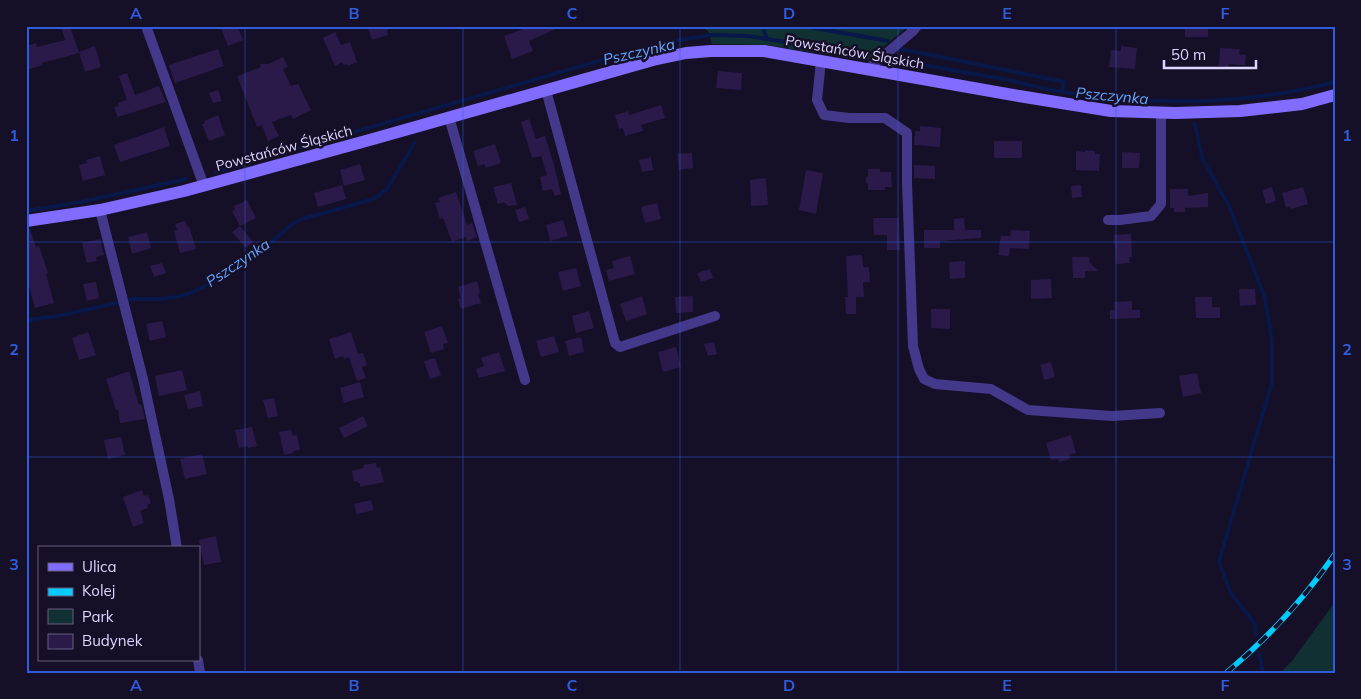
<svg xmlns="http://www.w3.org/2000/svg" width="1361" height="699" viewBox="0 0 1361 699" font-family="Mulish,sans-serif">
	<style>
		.green { fill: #113033 }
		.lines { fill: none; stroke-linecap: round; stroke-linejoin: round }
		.stream { stroke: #081848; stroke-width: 4 }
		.building { fill: #291a4a }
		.street { stroke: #433889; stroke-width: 10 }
		.secondary { stroke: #806dff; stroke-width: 12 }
		.rail-casing { stroke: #02cbff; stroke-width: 5.5 }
		.rail { stroke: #160f28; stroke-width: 4; stroke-dasharray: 11; stroke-linecap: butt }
		.grid { fill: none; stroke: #305cdc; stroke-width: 1; stroke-opacity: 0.55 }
		.labels { text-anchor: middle; stroke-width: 5; stroke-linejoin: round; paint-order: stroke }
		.street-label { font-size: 14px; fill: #dfd6ff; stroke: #160f28 }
		.water-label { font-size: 15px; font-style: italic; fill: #64a7ff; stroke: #160f28 }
		.neatline { fill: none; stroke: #305cdc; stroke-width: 2 }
		.grid-label { font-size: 16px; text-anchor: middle; font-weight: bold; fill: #305cdc }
	</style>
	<rect width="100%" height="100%" fill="#160f28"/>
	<g class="green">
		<polygon points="700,26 908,26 867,61 767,45 712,44 708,31"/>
		<polygon points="1335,602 1335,673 1280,673 1292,661"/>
	</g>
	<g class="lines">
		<g class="stream">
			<polyline points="804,26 888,41"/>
			<polyline points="764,31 767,39"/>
			<polyline points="901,49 991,67 1064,82 1062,92"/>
			<path d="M892,59C929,66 966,73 1004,79C1024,83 1043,89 1063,92C1153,106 1247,105 1335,82"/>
			<polyline points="1195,124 1202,158 1230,208 1265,298 1272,341 1272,383 1219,561 1230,592 1254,623 1256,635"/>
			<polyline points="216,172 616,56 680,40 711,35 748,36 867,55"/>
			<polyline points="26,211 81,202 186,179"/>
			<polyline points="26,320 58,316 134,299 159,299 177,297 188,294 216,281 260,252 292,224 302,219 374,199 381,194 387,189 415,142"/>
			<polyline points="1259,653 1263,673"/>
		</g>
	</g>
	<g class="building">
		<polygon points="61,26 70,26 79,53 42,63 43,65 26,70 26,46 36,43 37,47 65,40"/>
		<polygon points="220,26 237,26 243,40 228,46"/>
		<polygon points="367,26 390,26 387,32 388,35 372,40"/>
		<polygon points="531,26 562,26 529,41 533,51 512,59 504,36"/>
		<rect x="1185" y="26" width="23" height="11"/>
		<polygon points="335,32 341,45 350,42 357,62 348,66 347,64 344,65 342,62 335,66 323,38"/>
		<polygon points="95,46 101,67 85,72 79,52"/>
		<polygon points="1121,46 1137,48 1135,69 1109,67 1111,50 1121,51"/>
		<polygon points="1220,48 1240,49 1239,54 1246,55 1245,65 1229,64 1228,67 1219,66"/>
		<polygon points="218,49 224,66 175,83 169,65"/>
		<polygon points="283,57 288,67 283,69 291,86 298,84 311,110 293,119 291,115 272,122 279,136 268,141 262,125 257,127 237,76 261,67 260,64 268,64"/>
		<polygon points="718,71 742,73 741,90 716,88"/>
		<polygon points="127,73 135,95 159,86 166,102 118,117 114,107 118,106 118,103 127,100 119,76"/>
		<polygon points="218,90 222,101 213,103 209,93"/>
		<polygon points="661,105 665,118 641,125 643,131 625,136 623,128 619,129 615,115 628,111 629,115"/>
		<polygon points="218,115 225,135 209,141 202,124 205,124 204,121"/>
		<polygon points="529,119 536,139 545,136 554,165 561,194 555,196 552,189 543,191 540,177 547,175 541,156 532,158 521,122"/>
		<polygon points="920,126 941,128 940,147 914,145 915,131 920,131"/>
		<polygon points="164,127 170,146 120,162 114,145"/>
		<rect x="994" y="141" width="28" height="17"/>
		<polygon points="495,144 501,163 486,168 484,164 478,166 473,151"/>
		<polygon points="1085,150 1095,151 1095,154 1100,154 1099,171 1076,170 1076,151 1085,152"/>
		<polygon points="1122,152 1140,153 1139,168 1122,168"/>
		<polygon points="692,153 693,168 679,170 677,154"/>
		<polygon points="100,156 105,175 83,181 79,165 87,163 86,160"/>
		<polygon points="651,157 653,170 642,172 639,160"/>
		<polygon points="360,164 365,180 344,186 340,170"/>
		<polygon points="914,165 935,166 935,179 914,178"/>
		<polygon points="868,169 880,169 880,172 891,172 892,187 885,187 885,190 868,190 868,184 866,182 866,178 868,176"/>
		<polygon points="806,170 823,173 816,214 799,210"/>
		<polygon points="766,178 768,205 751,206 750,180"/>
		<polygon points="511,183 517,205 508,206 504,202 498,204 493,187"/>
		<polygon points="342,185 346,199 318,207 314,193"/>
		<polygon points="1081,185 1082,197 1072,198 1071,186"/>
		<polygon points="1272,187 1276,201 1266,204 1262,190"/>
		<polygon points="1303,187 1308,204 1291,209 1290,206 1286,208 1282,193"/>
		<polygon points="1170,189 1188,189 1188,196 1208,193 1208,207 1185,208 1185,212 1174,212 1174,208 1170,208"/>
		<polygon points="456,192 467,225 472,223 477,237 467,241 466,237 452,242 443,218 440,219 435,203 440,202 438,198"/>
		<polygon points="247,200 256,218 240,226 232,211 235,210 234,206"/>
		<polygon points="657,203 661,219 645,223 641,207"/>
		<polygon points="525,207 529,219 519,222 515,210"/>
		<polygon points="873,218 899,218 900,250 887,250 887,235 874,235"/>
		<polygon points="964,218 965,230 981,230 981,238 940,241 940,248 924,248 924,230 954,230 954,219"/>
		<polygon points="563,220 568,236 550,241 546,225"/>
		<polygon points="185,221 187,227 189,226 196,249 180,253 174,231 177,230 175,224"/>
		<polygon points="240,226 253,242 246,248 232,232"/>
		<polygon points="26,229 30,229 36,247 39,246 48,273 46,274 54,303 35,308 26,276"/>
		<polygon points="1011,230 1030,231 1029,249 1010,248 1009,256 998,255 1001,236 1010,236"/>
		<polygon points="147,232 151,248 132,254 128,237"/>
		<polygon points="1131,234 1132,257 1129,257 1130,263 1116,264 1114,235"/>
		<polygon points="100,239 104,255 96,257 97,261 87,263 82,243"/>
		<polygon points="862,255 863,267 869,267 870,282 863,282 864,297 856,297 856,314 846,314 845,297 848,297 846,256"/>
		<polygon points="630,256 635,274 609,281 606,270 614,268 612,261"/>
		<polygon points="1072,257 1089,257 1090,263 1098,271 1085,271 1085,278 1073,278"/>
		<polygon points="965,261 965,278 950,279 949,262"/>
		<polygon points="162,263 166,273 154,277 150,266"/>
		<polygon points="576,268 581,286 563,291 558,272"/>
		<polygon points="710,269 713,278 701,282 697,273"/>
		<polygon points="1051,279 1052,298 1031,299 1031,280"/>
		<polygon points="477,281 480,293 478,294 481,303 461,309 458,299 461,298 458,287"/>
		<polygon points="96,282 99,298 87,301 83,284"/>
		<polygon points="1239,289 1255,289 1256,305 1240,306"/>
		<polygon points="642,296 647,314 626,321 620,304"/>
		<polygon points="693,296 693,312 676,313 675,297"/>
		<polygon points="1195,297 1212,297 1212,307 1220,307 1220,318 1196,318"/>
		<polygon points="1132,301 1132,310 1140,310 1140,318 1110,319 1110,310 1115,310 1114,302"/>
		<polygon points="931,309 950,309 950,329 931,328"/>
		<polygon points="589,311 594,328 576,333 572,316"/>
		<polygon points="162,321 166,337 150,341 146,324"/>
		<polygon points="442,326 448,343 443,344 444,349 431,353 424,332"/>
		<polygon points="88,332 96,355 79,360 72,338"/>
		<polygon points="351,332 358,354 363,353 367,365 362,367 366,378 357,381 349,357 344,359 343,356 335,359 329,339"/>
		<polygon points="554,336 559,352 541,357 536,341"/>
		<polygon points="581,337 584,352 569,356 565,341"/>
		<polygon points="714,342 717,354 708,356 704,344"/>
		<polygon points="676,347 681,367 663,372 658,352"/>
		<polygon points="499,352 505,371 479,378 476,369 484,366 481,358"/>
		<polygon points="435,358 441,375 430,379 424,361"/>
		<polygon points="1051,362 1055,377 1044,380 1040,365"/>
		<polygon points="182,370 187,390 159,396 155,376"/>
		<polygon points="129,371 139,405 141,404 145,419 120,423 118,409 116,410 106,379"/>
		<polygon points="1197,373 1201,393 1183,397 1179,376"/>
		<polygon points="360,382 364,397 344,403 340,388"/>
		<polygon points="200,391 203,406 188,409 184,395"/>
		<polygon points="274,398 278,416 268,418 263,400"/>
		<polygon points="363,416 368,426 344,438 339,428"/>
		<polygon points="252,427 257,446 248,448 247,446 239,448 235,430"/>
		<polygon points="291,430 293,436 297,435 300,450 293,451 293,453 284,455 279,432"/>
		<polygon points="1071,435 1076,453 1069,455 1070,459 1059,462 1058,459 1051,460 1046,443"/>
		<polygon points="121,437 125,455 108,459 104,440"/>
		<polygon points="202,454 207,474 185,479 180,459"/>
		<polygon points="376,463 377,468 380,467 384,482 360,487 360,483 358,483 357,481 354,482 352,471 364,468 363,465"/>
		<polygon points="142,490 144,496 148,495 151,503 147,505 148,508 140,511 144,523 133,527 123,497"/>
		<polygon points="371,500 374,510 357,514 354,504"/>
		<polygon points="216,536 221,562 204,565 199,540"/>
	</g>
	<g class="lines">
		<g class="street">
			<polyline points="146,26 204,186"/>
			<polyline points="821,61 817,100 824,115 849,118 885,118 907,133 907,183 913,346 919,369 924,379 935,384 991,389 1028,410 1112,416 1160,413"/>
			<polyline points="868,69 913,31 917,26"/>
			<polyline points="546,90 615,343 620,347 715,316"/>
			<polyline points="449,117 525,380"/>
			<polyline points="100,210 143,379 169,499 177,548"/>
			<polyline points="1108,220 1120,220 1151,216 1161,204 1161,113"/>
			<polyline points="198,660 200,673"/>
		</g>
		<polyline class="secondary" points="26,221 100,210 184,191 373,139 653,60 686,53 711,51 764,51 1019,96 1111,111 1175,113 1240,111 1302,104 1335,95"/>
		<g class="rail-casing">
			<path id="rail" d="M1226,673C1268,638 1304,599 1335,554"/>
		</g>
		<use href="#rail" class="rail"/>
	</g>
	<path class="grid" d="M245,26V673M463,26V673M680,26V673M898,26V673M1116,26V673M26,242H1335M26,457H1335"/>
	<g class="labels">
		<g class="street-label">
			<text transform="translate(855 52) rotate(10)" y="5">Powstańców Śląskich</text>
			<text transform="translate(284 148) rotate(-15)" y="5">Powstańców Śląskich</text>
		</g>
		<g class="water-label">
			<text transform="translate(639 52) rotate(-13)" y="5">Pszczynka</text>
			<text transform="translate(1112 96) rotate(5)" y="5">Pszczynka</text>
			<text transform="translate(238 263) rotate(-34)" y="5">Pszczynka</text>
		</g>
	</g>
	<rect width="1361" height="699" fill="none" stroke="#160f28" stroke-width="55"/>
	<rect x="38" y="546" width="162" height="115" fill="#160f28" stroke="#665f7e"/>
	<rect x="48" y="563" width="25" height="8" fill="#806dff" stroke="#665f7e"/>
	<text x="82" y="572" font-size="15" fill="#dfd6ff">Ulica</text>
	<rect x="48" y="588" width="25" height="8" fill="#02cbff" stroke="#665f7e"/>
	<text x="82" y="596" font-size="15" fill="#dfd6ff">Kolej</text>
	<rect x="48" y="609" width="25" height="15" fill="#113033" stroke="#665f7e"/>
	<text x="82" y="622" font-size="15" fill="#dfd6ff">Park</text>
	<rect x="48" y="634" width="25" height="15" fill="#291a4a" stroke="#665f7e"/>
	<text x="82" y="646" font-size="15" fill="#dfd6ff">Budynek</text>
	<path d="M1164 60v8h92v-8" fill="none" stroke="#dfd6ff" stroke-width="2.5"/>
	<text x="1171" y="60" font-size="15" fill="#dfd6ff" stroke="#160f28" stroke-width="4" paint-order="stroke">50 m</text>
	<rect x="28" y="28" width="1306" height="644" class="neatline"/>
	<g class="grid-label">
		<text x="136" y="19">A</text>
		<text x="354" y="19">B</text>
		<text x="572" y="19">C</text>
		<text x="789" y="19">D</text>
		<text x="1007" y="19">E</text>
		<text x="1225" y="19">F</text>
		<text x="14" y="141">1</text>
		<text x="1347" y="141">1</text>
		<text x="14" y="355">2</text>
		<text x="1347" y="355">2</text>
		<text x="14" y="570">3</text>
		<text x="1347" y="570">3</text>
		<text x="136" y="691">A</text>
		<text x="354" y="691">B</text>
		<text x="572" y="691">C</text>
		<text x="789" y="691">D</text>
		<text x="1007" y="691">E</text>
		<text x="1225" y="691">F</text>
	</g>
</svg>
